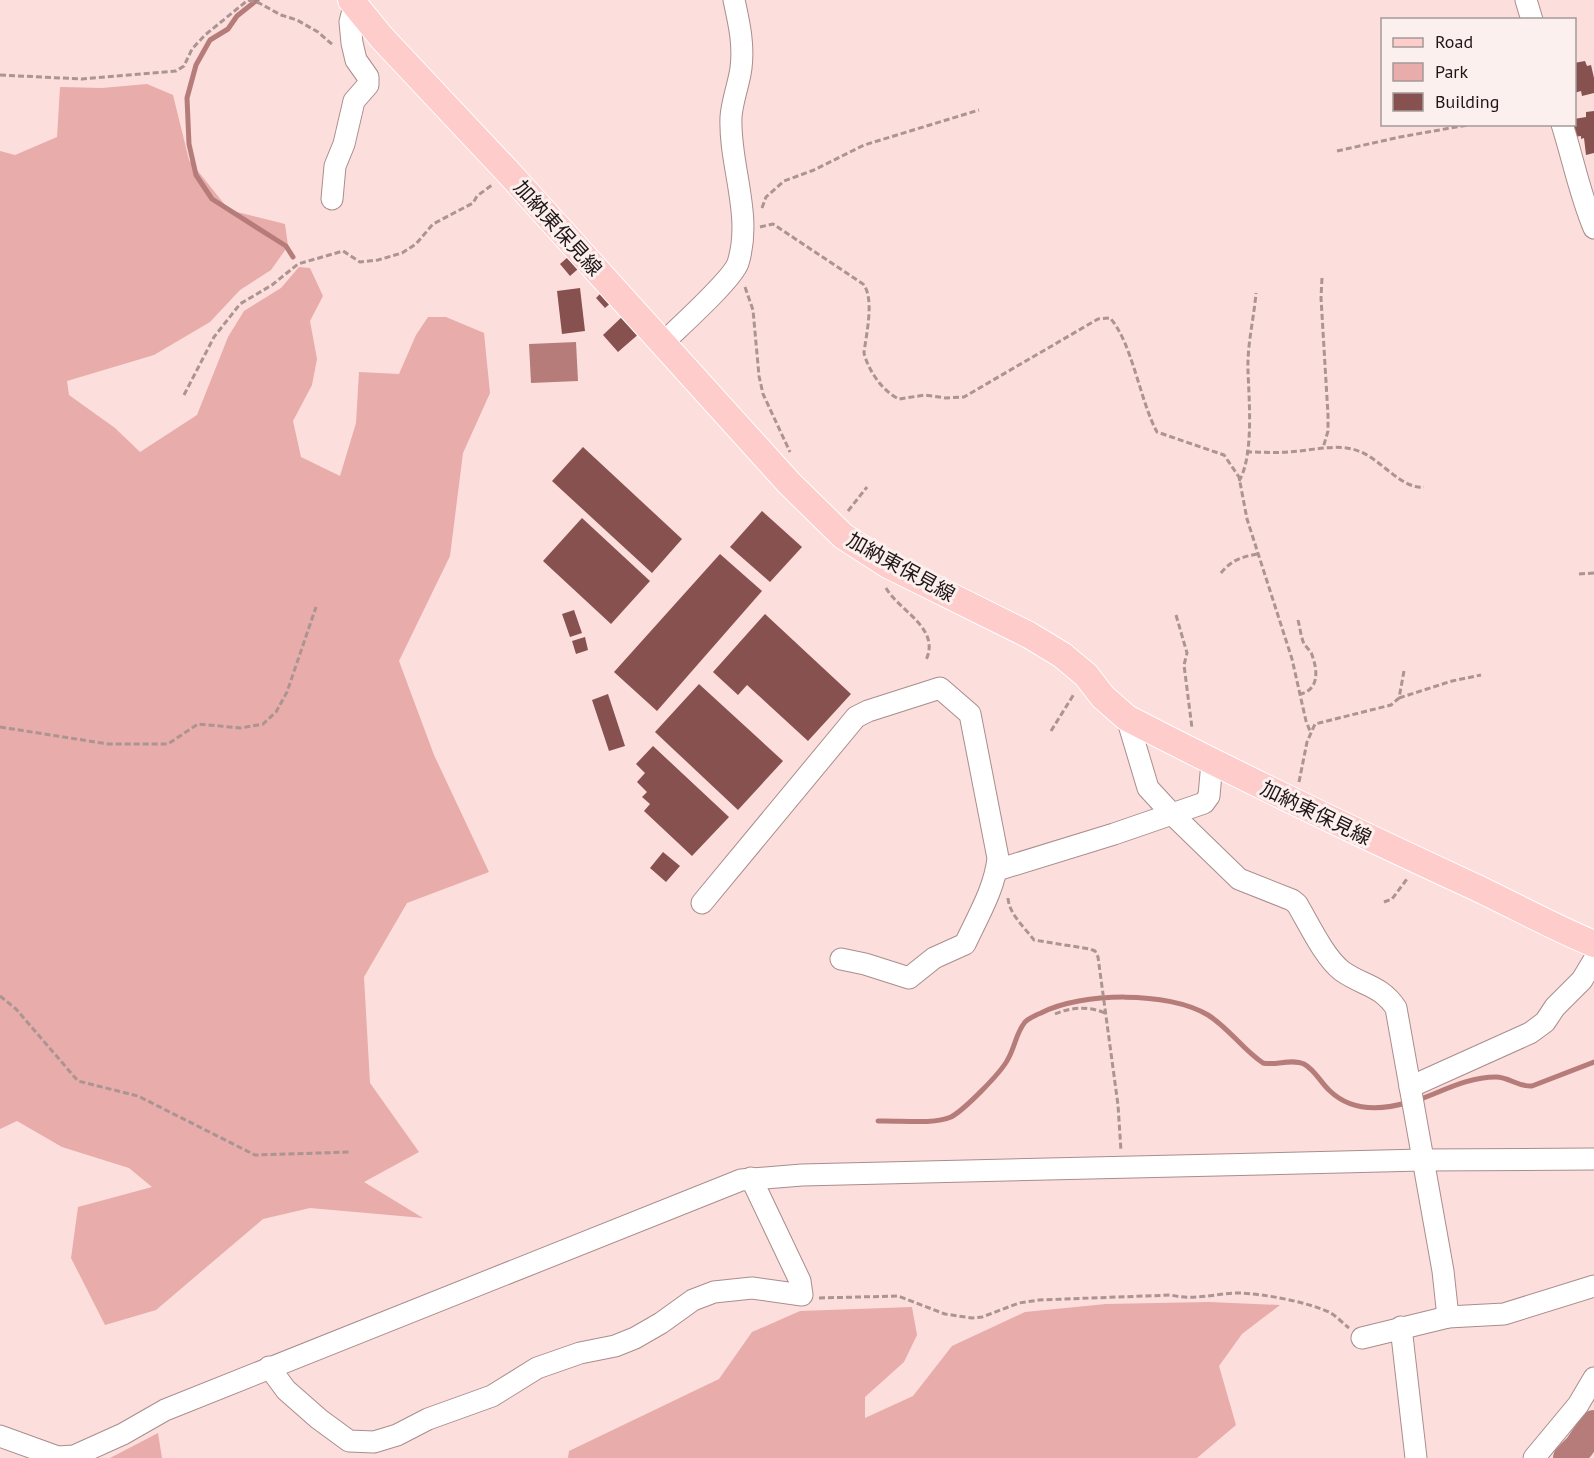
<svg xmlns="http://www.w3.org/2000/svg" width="1594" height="1458" viewBox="0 0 1594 1458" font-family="'PT Sans','Noto Sans JP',sans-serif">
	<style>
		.green { fill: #e8acaa }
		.water { fill: #b67c7a }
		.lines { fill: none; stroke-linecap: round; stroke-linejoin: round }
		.stream { stroke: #b67c7a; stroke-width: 5 }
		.river { stroke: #b67c7a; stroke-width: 30 }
		.building { fill: #875150 }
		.minor-casing { stroke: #a98d8c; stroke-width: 23 }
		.major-casing { stroke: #fff; stroke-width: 28 }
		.path { stroke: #ab9492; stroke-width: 3; stroke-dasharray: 6 3; stroke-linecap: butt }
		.minor { stroke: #fff; stroke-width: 21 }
		.major { stroke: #fdcccb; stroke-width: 26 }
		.labels { text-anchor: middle; stroke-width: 6; stroke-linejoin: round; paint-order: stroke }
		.street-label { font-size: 20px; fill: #211616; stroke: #fcf0ef }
	</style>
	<rect width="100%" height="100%" fill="#fcdedc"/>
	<g class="green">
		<polygon points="147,84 173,95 189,160 229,210 285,224 288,246 271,270 240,290 210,322 154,355 67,381 69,395 115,428 140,452 197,415 228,337 244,311 281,288 299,267 310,268 323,296 310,321 317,359 312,385 293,421 301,457 340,476 356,423 359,372 399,374 416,335 428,317 446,317 484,333 490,393 463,453 450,556 399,661 434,755 489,872 407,903 364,977 370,1083 419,1152 364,1182 423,1218 310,1208 263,1219 156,1310 105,1325 71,1258 78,1207 152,1187 129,1168 62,1147 17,1121 0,1129 0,151 15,155 57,137 60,87 102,88"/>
		<polygon points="1209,1302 1280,1305 1242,1334 1219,1366 1236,1425 1197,1458 568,1458 569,1451 719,1379 752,1332 800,1311 912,1307 917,1335 904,1362 865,1397 865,1418 913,1396 952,1346 1025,1312 1106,1304"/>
		<polygon points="158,1433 162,1458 110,1458"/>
	</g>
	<polygon class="water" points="576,342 578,381 531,383 529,344"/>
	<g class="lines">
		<g class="stream">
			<polyline points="257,0 237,16 228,29 210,40 196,65 187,98 189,144 196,175 212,199 286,246 293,257"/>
			<path d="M1418,1100C1443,1091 1468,1077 1496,1077C1509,1077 1518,1087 1532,1086L1594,1062"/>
			<path d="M878,1121C898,1120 933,1125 951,1117C964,1110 1001,1073 1008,1059C1015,1047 1016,1033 1025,1022C1029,1018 1036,1015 1041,1013C1082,992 1168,991 1208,1015C1229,1028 1243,1050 1263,1063C1276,1066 1292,1058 1304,1064C1315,1070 1321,1083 1330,1091C1352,1112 1383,1110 1409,1102"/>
		</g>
		<polyline class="river" points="1568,1458 1579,1447 1594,1425"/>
	</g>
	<g class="building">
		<polygon points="1585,61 1587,66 1591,65 1594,78 1594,93 1582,96 1581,91 1574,93 1574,63"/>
		<polygon points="1594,111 1594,153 1586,155 1584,138 1581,139 1581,136 1573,137 1571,124 1574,124 1574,119 1586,117 1586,112"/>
		<polygon points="568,257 578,269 570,276 560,264"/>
		<polygon points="580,288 585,331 562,334 557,291"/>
		<polygon points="605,289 614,300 605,308 596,298"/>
		<polygon points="625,314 641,332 618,352 603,335"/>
		<polygon points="583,447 682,539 652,573 552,481"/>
		<polygon points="762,511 802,547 770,582 730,547"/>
		<polygon points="582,518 650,581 611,624 543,561"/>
		<polygon points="720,554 762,591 657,711 614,672"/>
		<polygon points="574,610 582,633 570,637 562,614"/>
		<polygon points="765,614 851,694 808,741 747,685 738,695 713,672"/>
		<polygon points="585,637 588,650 576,654 572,641"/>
		<polygon points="699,684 783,761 738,810 655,732"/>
		<polygon points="608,694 625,746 609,751 592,700"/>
		<polygon points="653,746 729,817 692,856 644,811 650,804 642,797 647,792 637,782 645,773 636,764"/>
		<polygon points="663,852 680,866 666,882 650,868"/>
	</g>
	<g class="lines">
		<g class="minor-casing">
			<g id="minor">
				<polyline points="1526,0 1532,20"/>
				<path d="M1562,124C1573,159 1580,195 1594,228"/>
				<polyline points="332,199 335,166 344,144 354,101 368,85 368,77 356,60 352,43 350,22 354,6"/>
				<path d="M663,343C679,327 732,280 738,263C753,215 729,165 731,117C732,101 739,84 741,68C744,44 739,23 734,0"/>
				<path d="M1127,718L1148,788L1172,814L1239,879L1292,900L1297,904C1309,924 1324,957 1342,971C1363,986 1381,985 1396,1008L1443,1271L1448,1317"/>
				<polyline points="997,870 1114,834 1204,803 1209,796 1212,762"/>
				<path d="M702,903L856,717L868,711L940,688L970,714L998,858C995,888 978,916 965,944L934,958L909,978L865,964L841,959"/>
				<polyline points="1410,1087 1530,1033 1545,1022 1555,1007 1582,980 1594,960"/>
				<polyline points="1401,1327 1416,1458"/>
				<polyline points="1362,1338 1448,1317 1504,1314 1594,1286"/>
				<polyline points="269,1367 286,1390 319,1419 349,1441 374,1442 397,1435 428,1419 492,1396 537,1368 580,1353 615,1346 635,1338 661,1323 693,1300 714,1292 752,1288 802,1295 800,1281 751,1178"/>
				<polyline points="0,1436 58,1457 74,1456 123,1434 165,1410 741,1180 802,1175 1422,1160 1594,1159"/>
				<polyline points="1534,1458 1578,1405 1594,1378"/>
			</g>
		</g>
		<g class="major-casing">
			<path id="major" d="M351,0L382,38L508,172L789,483L843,536L888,565L1029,635L1062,655L1086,675L1103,697L1127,718C1241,777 1358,833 1475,887C1515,906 1553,927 1594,944"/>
		</g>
		<g class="path">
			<polyline points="248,0 259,3 281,15 297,20 318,32 334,46"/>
			<polyline points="0,75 82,79 176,71 184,66 192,49 205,35 248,0"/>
			<polyline points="1337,151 1400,137 1473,124"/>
			<polyline points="762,208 766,197 784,181 814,170 864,145 979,110"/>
			<path d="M760,227L773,224L863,284C875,298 866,335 864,353C868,370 883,392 899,399L925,395L946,398L964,397L1098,319L1110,318C1132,342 1140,401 1157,432L1224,455L1239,477L1247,519L1292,659L1306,721L1310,731"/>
			<polyline points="1322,278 1321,298 1328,415 1328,431 1323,448"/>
			<polyline points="745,287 753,310 759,376 763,394 790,452"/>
			<polyline points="184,395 214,337 240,304 272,285 298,264 343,251 360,262 378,260 402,253 416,244 433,224 473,203 477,196 492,185"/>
			<path d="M1246,452C1260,452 1274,453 1288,452C1312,451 1338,442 1361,452C1381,460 1403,490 1424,487"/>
			<path d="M1239,481C1254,456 1249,400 1248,371C1247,345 1254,318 1256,293"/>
			<polyline points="848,511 867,487"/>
			<path d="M1221,573C1231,560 1242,557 1257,554"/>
			<polyline points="1579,574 1594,573"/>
			<path d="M886,588C899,611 941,628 926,660"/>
			<polyline points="1176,615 1187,653 1184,665 1192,728"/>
			<path d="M1298,620C1300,628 1301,637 1304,644C1307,648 1311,651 1312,655C1318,671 1319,690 1300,694"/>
			<polyline points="1399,698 1452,681 1481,675"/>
			<polyline points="0,727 108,744 168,744 198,724 241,728 263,724 276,712 287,692 316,607"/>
			<polyline points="1051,731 1074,694"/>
			<polyline points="1299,782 1307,742 1315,724 1391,705 1399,698 1404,671"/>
			<path d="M1008,898C1009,914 1025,928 1034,940L1090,949L1095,951L1098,957L1118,1105L1121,1151"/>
			<polyline points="1384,902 1392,899 1407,879"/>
			<polyline points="0,996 16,1009 78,1081 138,1096 255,1155 351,1152"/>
			<path d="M1055,1014C1071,1007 1089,1006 1105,1013"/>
			<path d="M819,1298L898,1296L945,1314L972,1318L982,1317L1019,1303L1039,1300L1171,1295C1195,1301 1216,1293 1240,1293C1265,1294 1308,1302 1331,1313C1337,1317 1343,1323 1349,1328"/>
		</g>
		<use href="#minor" class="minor"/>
		<use href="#major" class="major"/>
	</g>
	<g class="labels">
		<g class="street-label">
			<text transform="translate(558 228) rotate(48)" y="7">加納東保見線</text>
			<text transform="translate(901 567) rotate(29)" y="7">加納東保見線</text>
			<text transform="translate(1316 813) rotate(26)" y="7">加納東保見線</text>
		</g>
	</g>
	<rect x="1381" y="18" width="195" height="108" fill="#fcf0ef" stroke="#a49998" stroke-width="1.5"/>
	<rect x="1393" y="38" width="30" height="9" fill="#fdcccb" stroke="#a49998" stroke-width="1.5"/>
	<text x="1435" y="48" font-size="18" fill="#211616">Road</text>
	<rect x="1393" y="63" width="30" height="18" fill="#e8acaa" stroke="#a49998" stroke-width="1.5"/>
	<text x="1435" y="78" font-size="18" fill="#211616">Park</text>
	<rect x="1393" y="93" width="30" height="18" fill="#875150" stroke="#a49998" stroke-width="1.5"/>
	<text x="1435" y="108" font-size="18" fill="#211616">Building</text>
</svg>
